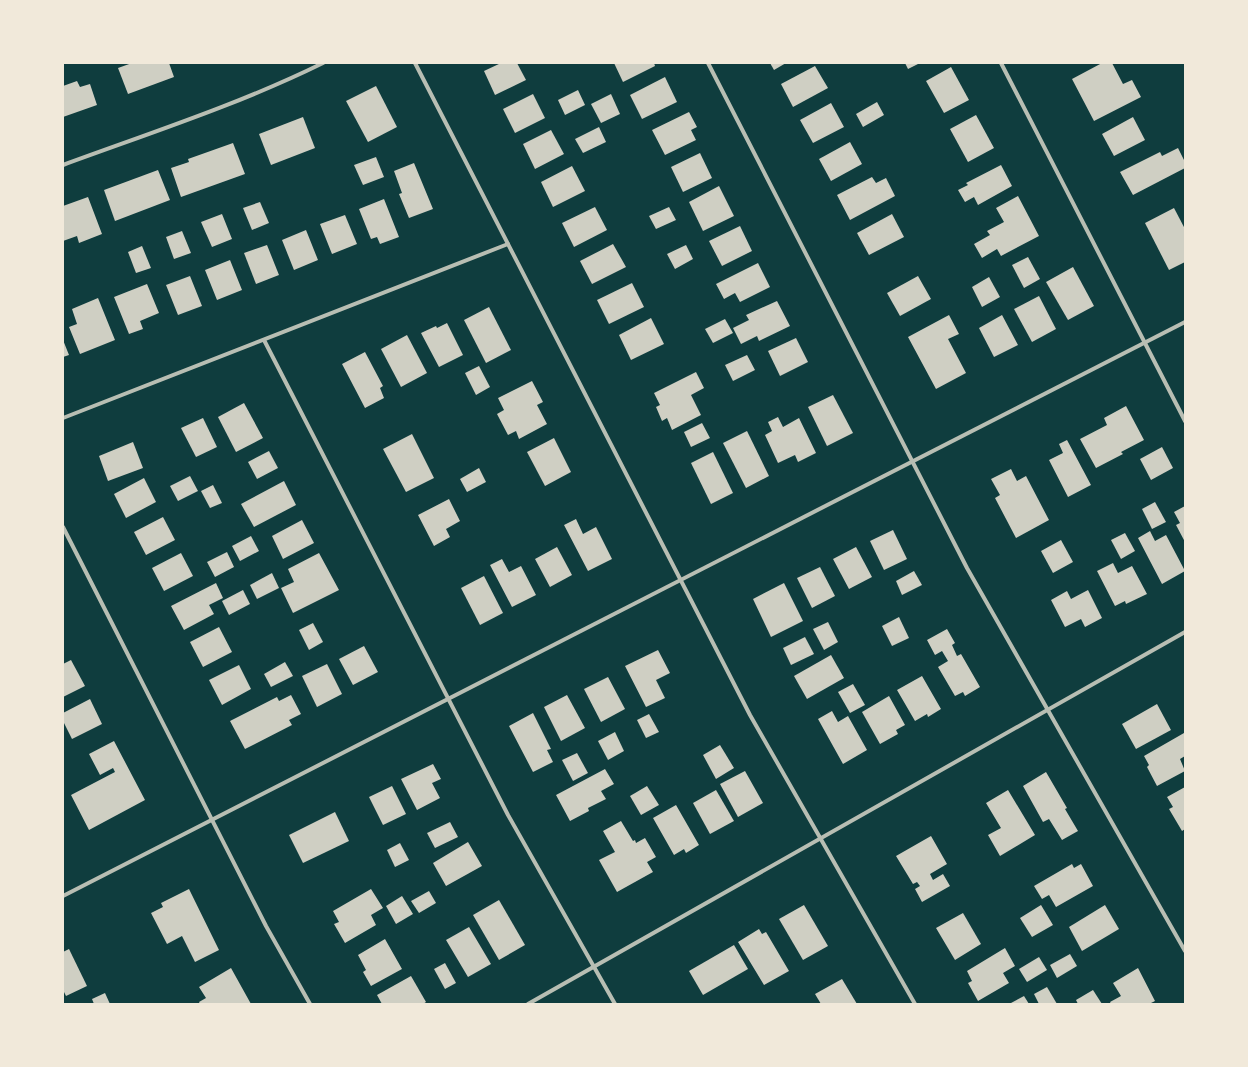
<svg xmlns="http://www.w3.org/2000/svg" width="1248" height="1067" viewBox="0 0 1248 1067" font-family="'Noto Sans',sans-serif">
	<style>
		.building { fill: #cfcfc3 }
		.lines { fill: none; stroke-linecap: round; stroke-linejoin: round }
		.minor { stroke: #b8beb3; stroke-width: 4 }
	</style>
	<rect width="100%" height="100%" fill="#0f3d3e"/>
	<g class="building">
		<polygon points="132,63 169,63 174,77 128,94 118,68"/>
		<polygon points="501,63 517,63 526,80 495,95 484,71"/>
		<polygon points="614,63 654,63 655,66 623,82"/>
		<polygon points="770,63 786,63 774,70"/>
		<polygon points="905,63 920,63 908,69"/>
		<polygon points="1102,63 1112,63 1123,84 1132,80 1141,97 1094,121 1072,79"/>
		<polygon points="815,66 828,88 793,107 781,84"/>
		<polygon points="951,67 969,100 944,113 926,81"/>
		<polygon points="665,77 677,102 642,119 630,95"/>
		<polygon points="77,81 80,87 90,84 97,105 63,117 63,86"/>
		<polygon points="376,86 397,127 368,142 346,101"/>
		<polygon points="578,90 585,105 565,115 558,100"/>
		<polygon points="533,94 545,118 515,133 503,109"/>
		<polygon points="611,94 620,114 601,123 591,104"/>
		<polygon points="877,102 884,115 863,127 856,114"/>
		<polygon points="831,103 844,127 813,143 800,120"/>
		<polygon points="689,112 697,127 691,130 696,140 665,155 652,130"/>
		<polygon points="976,115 994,148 968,162 950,129"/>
		<polygon points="303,117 315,148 271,165 259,134"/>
		<polygon points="1133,117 1145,140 1114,156 1102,134"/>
		<polygon points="599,127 606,142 583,153 575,139"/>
		<polygon points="551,130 564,154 535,169 523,144"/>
		<polygon points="850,142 862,164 831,181 819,159"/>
		<polygon points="233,143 245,174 181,197 171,168 189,162 188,159"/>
		<polygon points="1178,148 1185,162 1185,168 1133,195 1120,172 1160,152 1162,156"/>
		<polygon points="700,153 712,178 683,192 671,167"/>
		<polygon points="376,157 384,177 363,185 354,165"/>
		<polygon points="414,163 433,209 409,218 399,194 402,193 394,171"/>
		<polygon points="1001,165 1012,186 978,205 974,197 965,202 958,190 968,185 966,183"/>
		<polygon points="572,166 585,191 553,207 541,182"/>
		<polygon points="158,170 170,200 115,221 104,190"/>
		<polygon points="872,177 876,183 886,178 895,196 850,220 837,195"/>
		<polygon points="719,186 734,216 703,231 689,202"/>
		<polygon points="1018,196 1039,236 1001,256 997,249 982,258 974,244 990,235 987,231 1004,222 996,208"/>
		<polygon points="88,197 102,234 79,243 77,236 63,241 63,206"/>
		<polygon points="384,199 399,237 380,244 377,237 371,239 359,209"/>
		<polygon points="260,202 269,223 252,230 243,208"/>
		<polygon points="595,207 607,230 574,247 562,223"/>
		<polygon points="669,207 676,220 656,229 649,216"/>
		<polygon points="1174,208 1185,229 1185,262 1169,270 1145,223"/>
		<polygon points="222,214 232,239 212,247 201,222"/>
		<polygon points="892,214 904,237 869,255 857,233"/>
		<polygon points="345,215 357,244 332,254 320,224"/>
		<polygon points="740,226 752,251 722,266 709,241"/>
		<polygon points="306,230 318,260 294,270 282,240"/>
		<polygon points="182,231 191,253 174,259 166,237"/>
		<polygon points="613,244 626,267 592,284 580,261"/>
		<polygon points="267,245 279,275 256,284 244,253"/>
		<polygon points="686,245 693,259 675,269 667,254"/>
		<polygon points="142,246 151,268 136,273 128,252"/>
		<polygon points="1028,257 1040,279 1024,288 1012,265"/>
		<polygon points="230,260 242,290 217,300 205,270"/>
		<polygon points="758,263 770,287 740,302 735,293 724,299 716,284"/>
		<polygon points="1073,267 1094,306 1068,320 1046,282"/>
		<polygon points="190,276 202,306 178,315 166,285"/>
		<polygon points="918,276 931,299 900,316 887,293"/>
		<polygon points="989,277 1000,297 982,307 972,287"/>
		<polygon points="632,283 644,307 609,324 597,300"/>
		<polygon points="147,284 159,313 140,321 143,329 129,334 114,297"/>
		<polygon points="1039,296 1056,329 1032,342 1014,309"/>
		<polygon points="98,298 115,340 80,354 69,327 77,324 72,309"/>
		<polygon points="777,301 790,326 759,341 757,336 741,344 733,328 749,320 746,315"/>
		<polygon points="489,307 511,350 486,363 464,320"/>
		<polygon points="949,315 959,334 948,339 966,373 936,389 908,337"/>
		<polygon points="1002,315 1018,345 994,357 979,328"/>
		<polygon points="651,318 664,344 631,360 619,335"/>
		<polygon points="725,319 733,333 713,343 705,329"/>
		<polygon points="447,323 463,355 439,367 421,333 436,326 437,328"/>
		<polygon points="407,335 427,373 401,387 381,349"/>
		<polygon points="796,338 808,362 780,376 768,351"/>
		<polygon points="63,340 69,355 63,357"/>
		<polygon points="365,352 383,386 380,388 384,398 365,408 342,364"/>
		<polygon points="747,355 755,370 733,381 725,365"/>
		<polygon points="479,366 490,387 476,395 465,373"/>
		<polygon points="696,372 704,388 691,395 701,415 672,430 667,418 662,421 656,407 660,405 654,393"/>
		<polygon points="532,381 543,402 537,405 547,424 519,439 516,431 508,435 497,414 504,410 498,398"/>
		<polygon points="833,395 853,433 827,446 808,407"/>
		<polygon points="244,403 263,438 236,452 218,417"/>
		<polygon points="1126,406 1144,440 1121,452 1123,454 1096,468 1080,439 1107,425 1104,418"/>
		<polygon points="778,417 783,427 799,418 816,453 798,462 795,455 778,463 765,435 772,431 768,422"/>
		<polygon points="203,418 217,447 196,457 181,428"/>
		<polygon points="702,423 710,438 691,447 684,432"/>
		<polygon points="747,431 769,476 746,488 723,443"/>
		<polygon points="412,434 434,478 406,492 383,449"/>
		<polygon points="554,438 571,472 545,486 527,452"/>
		<polygon points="1067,440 1091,485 1068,497 1049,460 1063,453 1059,444"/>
		<polygon points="133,442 143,468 108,481 99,456"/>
		<polygon points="1162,447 1173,468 1151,480 1140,459"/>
		<polygon points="269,451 278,468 257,479 248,462"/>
		<polygon points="713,452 733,493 711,504 691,463"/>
		<polygon points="479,468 486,482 467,492 460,479"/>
		<polygon points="1011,469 1017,481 1026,476 1049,520 1016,538 995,498 1000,495 991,479"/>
		<polygon points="190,476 198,491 178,501 170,486"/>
		<polygon points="144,478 156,502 126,518 114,494"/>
		<polygon points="284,481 296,505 254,527 241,504"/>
		<polygon points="213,485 222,503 210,508 201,491"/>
		<polygon points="449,499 460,521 446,529 450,537 434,546 418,515"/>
		<polygon points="1155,502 1166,522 1152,529 1142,509"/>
		<polygon points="1185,506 1185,542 1176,525 1180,523 1174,512"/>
		<polygon points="163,517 175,540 146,555 134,532"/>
		<polygon points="576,519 583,534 596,527 612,559 588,571 564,525"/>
		<polygon points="302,520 314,543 283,559 272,536"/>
		<polygon points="893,530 907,559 884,570 870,541"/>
		<polygon points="1150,531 1155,541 1166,535 1185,571 1162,584 1138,538"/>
		<polygon points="1125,533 1135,551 1121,559 1111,540"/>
		<polygon points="251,536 259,551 240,561 232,546"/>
		<polygon points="1061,540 1073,562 1053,573 1041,551"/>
		<polygon points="557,547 572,575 550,587 535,559"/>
		<polygon points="856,547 872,577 849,589 833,559"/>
		<polygon points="227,552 234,567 215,577 207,562"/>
		<polygon points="181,553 193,576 164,591 152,568"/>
		<polygon points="319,553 339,590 293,613 281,588 294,582 288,569"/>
		<polygon points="502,559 509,572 521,566 536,595 512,607 490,565"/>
		<polygon points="1113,563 1118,573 1132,566 1147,594 1126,604 1125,601 1115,606 1097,571"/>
		<polygon points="820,567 835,596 812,608 797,578"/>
		<polygon points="914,571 922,585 902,595 896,581"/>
		<polygon points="272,573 279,588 257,599 250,585"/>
		<polygon points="484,576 503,613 480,625 461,588"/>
		<polygon points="216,583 223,598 209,605 214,614 184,630 171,606"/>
		<polygon points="784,583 803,621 771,637 753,599"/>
		<polygon points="243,590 250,604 229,615 222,601"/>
		<polygon points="1088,590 1102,618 1085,627 1081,619 1065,627 1051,600 1067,591 1071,599"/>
		<polygon points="899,617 909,638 892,646 882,626"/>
		<polygon points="828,622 838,642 824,650 813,629"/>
		<polygon points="313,623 323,642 309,650 299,630"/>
		<polygon points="219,627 232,652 203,667 190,642"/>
		<polygon points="947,629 955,643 952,645 957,656 961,654 980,687 965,696 963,692 955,696 938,667 948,661 942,651 935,655 927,640"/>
		<polygon points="805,637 814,654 791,665 783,648"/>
		<polygon points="364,646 378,672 353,685 339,659"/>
		<polygon points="658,650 670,673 656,680 665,698 646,707 625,666"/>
		<polygon points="831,655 844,678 807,699 794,676"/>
		<polygon points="71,660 85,686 63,697 63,664"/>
		<polygon points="285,662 293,676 271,687 264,674"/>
		<polygon points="327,664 342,694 317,707 302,676"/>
		<polygon points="239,665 251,689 222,705 209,680"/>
		<polygon points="922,676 941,709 928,717 927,714 915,721 897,690"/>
		<polygon points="608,677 625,709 601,722 584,689"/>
		<polygon points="853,684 865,705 850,713 838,692"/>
		<polygon points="291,695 301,714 289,720 292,725 245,749 230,721 277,697 279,701"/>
		<polygon points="567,695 585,728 561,741 544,707"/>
		<polygon points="889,696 905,725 896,730 898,734 880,744 862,712"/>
		<polygon points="90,699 102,724 72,739 63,721 63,713"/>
		<polygon points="1157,704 1171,730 1136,749 1122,724"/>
		<polygon points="832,711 838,722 848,716 867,750 843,764 818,719"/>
		<polygon points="533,713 551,749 547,750 553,762 533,772 509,726"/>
		<polygon points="649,714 659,732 646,738 637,720"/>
		<polygon points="615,732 624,751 608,760 598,741"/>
		<polygon points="1184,733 1185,756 1180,759 1185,771 1157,786 1147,767 1149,765 1144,756"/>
		<polygon points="114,741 145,800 89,830 71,795 115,772 113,768 100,775 89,754"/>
		<polygon points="720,745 734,768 716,779 703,755"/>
		<polygon points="577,753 588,773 573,781 562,760"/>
		<polygon points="433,764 441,779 432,783 440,798 417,810 401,779"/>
		<polygon points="605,769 614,784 601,791 606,799 588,808 589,811 570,821 556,795"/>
		<polygon points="745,771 763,803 738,817 720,784"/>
		<polygon points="1046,772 1067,808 1065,809 1078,831 1062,840 1049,819 1043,822 1023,786"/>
		<polygon points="392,786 406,814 383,825 369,797"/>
		<polygon points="647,786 659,805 641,815 630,796"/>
		<polygon points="1185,787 1185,829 1182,831 1169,809 1173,807 1167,797"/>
		<polygon points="716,790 734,821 710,834 693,803"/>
		<polygon points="1008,790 1035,835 1000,856 988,835 1001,828 986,803"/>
		<polygon points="676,805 699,845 686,853 684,849 674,855 653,818"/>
		<polygon points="335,812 349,841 303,863 289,835"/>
		<polygon points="621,821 633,841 635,840 636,843 645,838 656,857 647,862 653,872 617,892 599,860 615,852 603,831"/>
		<polygon points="450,822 458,837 435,848 427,833"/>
		<polygon points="931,836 947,864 930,874 933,880 943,874 950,886 922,902 915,889 920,886 917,882 913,884 896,856"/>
		<polygon points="468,842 482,866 446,886 433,863"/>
		<polygon points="400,843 409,860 395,867 387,850"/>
		<polygon points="1072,864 1074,868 1081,864 1093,886 1056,907 1049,895 1042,899 1034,886"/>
		<polygon points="189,889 219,950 195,962 182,936 167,944 151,913 163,907 161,903"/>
		<polygon points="371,889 383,908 371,915 376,925 345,943 334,924 339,922 333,911"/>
		<polygon points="429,891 436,903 419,913 411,901"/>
		<polygon points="402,896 413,914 396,924 386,906"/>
		<polygon points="499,900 525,945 499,960 473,915"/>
		<polygon points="804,905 828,946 803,960 779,919"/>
		<polygon points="1041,905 1053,925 1032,937 1020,918"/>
		<polygon points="1105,905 1119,929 1082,951 1069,927"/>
		<polygon points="963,913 981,944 955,960 936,928"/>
		<polygon points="469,927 491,964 468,977 446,940"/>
		<polygon points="759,929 762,934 766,932 789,971 764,985 738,942"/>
		<polygon points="385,939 402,969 371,986 363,972 366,970 358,955"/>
		<polygon points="734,945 748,969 703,995 689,971"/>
		<polygon points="1005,948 1015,966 1003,973 1009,983 978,1001 968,983 972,981 967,971"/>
		<polygon points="69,949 87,986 66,996 63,990 63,952"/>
		<polygon points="1070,954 1077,966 1057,978 1050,965"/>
		<polygon points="1039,957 1047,970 1027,982 1019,969"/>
		<polygon points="445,963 456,983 445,989 434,969"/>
		<polygon points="231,968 251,1004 200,1004 199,1002 206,998 199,987"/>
		<polygon points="1138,968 1155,1001 1149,1004 1111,1004 1110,1002 1121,996 1113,983"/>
		<polygon points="411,976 426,1002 423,1004 382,1004 377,995"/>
		<polygon points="842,979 857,1004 821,1004 815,994"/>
		<polygon points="1047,987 1057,1004 1039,1004 1034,994"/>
		<polygon points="1093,990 1102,1004 1078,1004 1076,1000"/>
		<polygon points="105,993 110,1004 94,1004 92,999"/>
		<polygon points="1024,996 1029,1004 1012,1004 1011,1003"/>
	</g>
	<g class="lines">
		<g class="minor">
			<polyline points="415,63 750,715 915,1004"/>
			<polyline points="708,63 967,568 1185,951"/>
			<polyline points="1001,63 1185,421"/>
			<path d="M63,165C150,133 240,104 323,63"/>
			<polyline points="264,340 508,815 615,1004"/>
			<polyline points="63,418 508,244"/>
			<polyline points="63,527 266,926 310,1004"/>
			<polyline points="63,896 1185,322"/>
			<polyline points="528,1004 1185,632"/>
		</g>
	</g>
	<rect width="1248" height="1067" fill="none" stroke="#f1e9da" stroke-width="128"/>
</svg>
